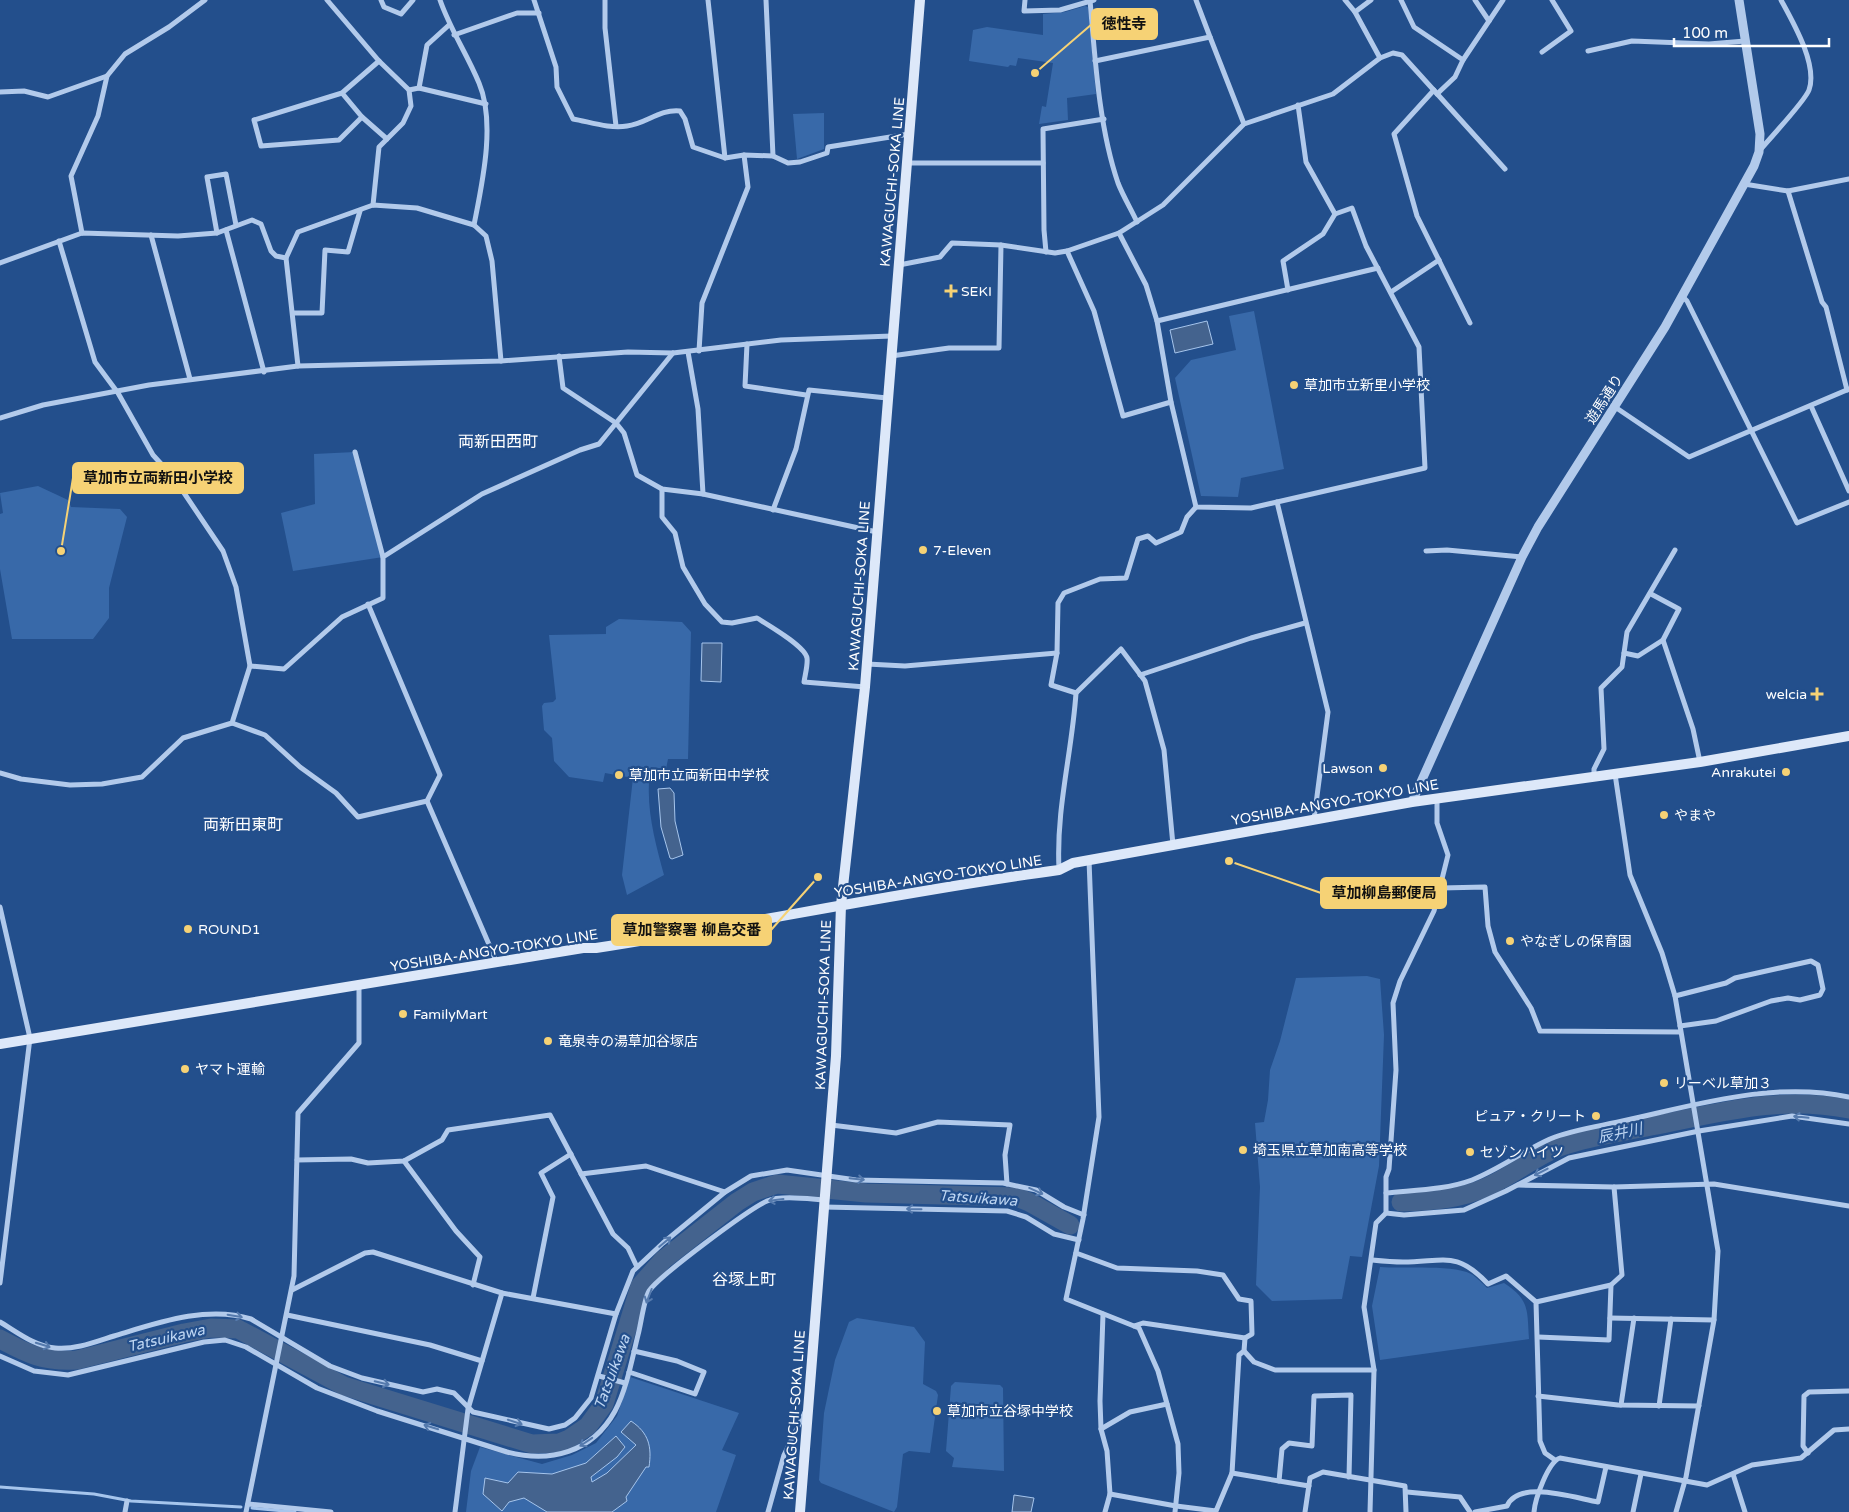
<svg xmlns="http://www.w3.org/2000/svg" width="1849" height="1512" viewBox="0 0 1849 1512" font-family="'Varela Round','Noto Sans JP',sans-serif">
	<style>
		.green { fill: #3869a9 }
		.water { fill: #44638e; stroke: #a6c5ec }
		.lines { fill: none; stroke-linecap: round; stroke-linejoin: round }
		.stream { stroke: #a6c5ec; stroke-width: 3 }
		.river { stroke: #44638e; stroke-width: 19 }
		.minor { stroke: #b2caeb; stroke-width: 5 }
		.tertiary { stroke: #b2caeb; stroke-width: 9 }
		.secondary { stroke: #dde8f9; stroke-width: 10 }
		.oneway { stroke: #557aad }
		.poi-dot { fill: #f6d275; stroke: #234f8c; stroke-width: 2 }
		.labels { text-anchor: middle; stroke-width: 4.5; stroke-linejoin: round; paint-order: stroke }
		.street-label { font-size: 14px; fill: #fff; stroke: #234f8c }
		.poi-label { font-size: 14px; fill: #fff; stroke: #234f8c; text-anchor: start }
		.water-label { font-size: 15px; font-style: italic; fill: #bdd5f2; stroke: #234f8c }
		.quarter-label { font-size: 16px; fill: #fff; stroke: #234f8c }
		.leader { fill: none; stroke: #f6d275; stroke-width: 2 }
		.callout-dot { fill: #f6d275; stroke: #234f8c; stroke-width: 2 }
		.callout { fill: #f6d275; stroke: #f6d275; stroke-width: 2 }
		.callout-label { font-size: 15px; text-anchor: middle; font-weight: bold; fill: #111 }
	</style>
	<rect width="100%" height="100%" fill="#234f8c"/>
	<g class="green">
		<polygon points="1085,6 1088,7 1096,94 1067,98 1068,120 1039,124 1042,106 1046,107 1053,63 1018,58 1016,66 1010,65 1008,67 969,61 973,30 987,27 1043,35 1043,14 1065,12"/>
		<polygon points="824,113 824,149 797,159 793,114"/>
		<polygon points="1254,311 1284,469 1241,478 1238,497 1201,496 1175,378 1191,360 1236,350 1229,316"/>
		<polygon points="355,452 383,557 293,571 281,513 315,504 314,454"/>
		<polygon points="38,486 68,500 71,507 120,509 127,517 109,588 109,618 93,639 12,639 0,569 0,514 3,513 0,493"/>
		<path d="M619,619L682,622L691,632L688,759H668L666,769L651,767C644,803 655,841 664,875L627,895L622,875L633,778L605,773L603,782L569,777L554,761L552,738L544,730L542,706L544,703L553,702L556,699L549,635L606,634V627Z"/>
		<polygon points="1367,976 1380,979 1384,1035 1379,1166 1362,1257 1350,1256 1342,1299 1272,1301 1256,1285 1260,1187 1255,1123 1264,1122 1268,1100 1270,1070 1280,1041 1296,978"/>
		<path d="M1380,1267C1403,1269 1456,1264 1473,1275C1478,1279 1483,1284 1487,1288L1504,1283C1530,1300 1527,1310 1529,1339L1380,1360L1372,1306Z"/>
		<polygon points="857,1318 914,1327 925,1342 923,1384 936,1391 938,1395 930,1453 909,1451 903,1454 897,1507 894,1512 821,1483 819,1480 824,1413 835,1360 849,1322"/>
		<polygon points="630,1377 739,1413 722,1450 736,1455 716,1512 466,1512 471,1471 480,1447 542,1464 572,1455 596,1443 617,1416"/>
		<polygon points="955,1382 1000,1385 1003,1388 1004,1471 952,1467 954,1458 946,1451 951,1386"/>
	</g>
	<g class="water">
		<polygon points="1207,321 1213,344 1175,353 1170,330"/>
		<polygon points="702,643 722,643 721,682 701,681"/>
		<polygon points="670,788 674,793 675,821 683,855 672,859 670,858 661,827 658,789"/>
		<path d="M631,1421C649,1433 652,1447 649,1467H646L626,1497L627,1501L612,1512H547L524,1498L509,1502L502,1511L483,1494L485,1478L508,1483L518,1472L552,1474L586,1463L616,1436L625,1447L617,1457L591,1477L592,1482L607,1473L636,1445L621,1432Z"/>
		<polygon points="1014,1495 1034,1498 1031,1512 1012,1512"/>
	</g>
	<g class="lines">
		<g class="stream">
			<polyline points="0,1487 94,1494 131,1501 241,1507"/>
			<polyline points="252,1508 295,1512"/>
		</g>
		<g class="river">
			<path d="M1401,1202C1431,1201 1462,1199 1489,1186C1515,1174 1536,1155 1562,1146C1591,1136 1622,1132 1651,1126C1719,1113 1779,1095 1849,1109"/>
			<path d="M0,1339C28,1354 44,1362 77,1360L184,1333L211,1328L238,1329L344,1386L532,1444L559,1443L569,1439L588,1426L604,1404L640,1286L663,1260L737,1202L753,1192L777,1184L866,1193L1017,1197L1029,1202L1070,1225"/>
		</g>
		<g class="minor">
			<polyline points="327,0 379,61 409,90 411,106 403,123 379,147 373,205"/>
			<polyline points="381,0 384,7 401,14 413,0"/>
			<path d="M534,0L556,67L557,87L573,119C590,122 610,129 627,126C646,124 659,109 680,111L685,119L693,147L725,158L744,155L773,156L788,163L800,162L827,153L828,147L909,134"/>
			<polyline points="605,0 605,28 616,126"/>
			<polyline points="708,0 725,158"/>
			<polyline points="766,0 773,156"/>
			<polyline points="1025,0 1024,11 1060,10 1094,0"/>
			<path d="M1090,0C1095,58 1099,128 1118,183C1123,196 1131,209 1137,222"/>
			<polyline points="1196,0 1210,37"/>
			<polyline points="1345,0 1355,12 1380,58"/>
			<polyline points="1401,0 1414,27 1463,60 1455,77 1437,94"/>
			<polyline points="1475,0 1489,21"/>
			<polyline points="1355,12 1371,0"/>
			<polyline points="454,35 517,13 539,13"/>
			<polyline points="1588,51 1632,41 1709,44 1745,41"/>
			<polyline points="1542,52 1571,31 1552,0"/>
			<polyline points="1463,60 1503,0"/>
			<polyline points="1095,61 1210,37 1244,124"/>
			<polyline points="419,88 427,45 449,25"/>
			<polyline points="409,90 419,88 486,104"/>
			<polyline points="1434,90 1394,134 1417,216 1470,323"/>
			<polyline points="0,92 24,91 48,97 107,76 125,54 169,27 205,0"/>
			<polyline points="342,93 362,117 339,140 261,146 254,120 342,93 379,61"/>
			<polyline points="1298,105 1306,162 1335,214"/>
			<polyline points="362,117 387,139"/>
			<path d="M1761,149C1771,137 1805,101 1809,90C1818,65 1793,22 1781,0"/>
			<polyline points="907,163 1043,163"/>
			<polyline points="1744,184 1788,191 1849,179"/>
			<polyline points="1788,191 1822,302 1826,307 1847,390"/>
			<polyline points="474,225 486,236 492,261 501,361"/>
			<polyline points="226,230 264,372"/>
			<polyline points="82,233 71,176 98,116 107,76"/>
			<polyline points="217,233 207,177 226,174 236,225"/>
			<polyline points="1119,233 1146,285 1157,321 1171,402 1196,507 1251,508 1425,468 1419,347 1366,246 1352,208 1335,214 1323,234 1283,261 1288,290"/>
			<polyline points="151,235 190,379"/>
			<polyline points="1067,251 1094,311 1123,416 1171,402"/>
			<polyline points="1046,252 1044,230 1043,129 1104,119"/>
			<path d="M286,258L298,232L373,205L417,208L474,225C482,184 496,123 479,83C467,54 450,29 440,0"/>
			<polyline points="0,263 82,233 178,236 217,233 252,220 261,224 271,251 276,256 286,258 298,366"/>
			<polyline points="899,265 940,257 952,243 1001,245 1055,253 1067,251 1119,233 1163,205 1244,124 1333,94 1380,58 1393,53 1402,55 1505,169"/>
			<polyline points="1391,292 1439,260"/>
			<polyline points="1682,296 1687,301 1797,523 1849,502"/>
			<polyline points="293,313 322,313 325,250 348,252 360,211"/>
			<polyline points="1157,321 1378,268"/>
			<polyline points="747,344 745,386 806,395"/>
			<polyline points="699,351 702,303 748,187 744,155"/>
			<polyline points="688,352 698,409 703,494"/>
			<polyline points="559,356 563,388 616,423 624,433 637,475 662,489 703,494 877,532"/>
			<polyline points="891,356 949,348 999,348 1001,245"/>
			<polyline points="1811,406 1849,491"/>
			<polyline points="1615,407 1689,457 1849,389"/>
			<polyline points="0,418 43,405 149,385 298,366 501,361 628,352 673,353 781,340 892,336"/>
			<polyline points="355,452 383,557"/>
			<path d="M662,489V517L675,533L683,567L705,604L722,622L732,623L757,618C768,625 805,646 807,658C808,665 805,675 804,682L865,687"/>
			<polyline points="1277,502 1328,712 1314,819"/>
			<polyline points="773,510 796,449 809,390 887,398"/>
			<polyline points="1426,551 1447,550 1522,557"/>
			<polyline points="1651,594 1679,609 1663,640"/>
			<polyline points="1624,653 1638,656 1663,640 1693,729 1700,762"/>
			<polyline points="867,664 905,666 1057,653"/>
			<polyline points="250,666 284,669 342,617 383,598 383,557 482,494 580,450 599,444 673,353"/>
			<polyline points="1140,675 1251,638 1305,623"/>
			<polyline points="1076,693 1121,649 1145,681 1164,750 1173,845"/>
			<polyline points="232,723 265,735 300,767 336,793 358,817 427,801 440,775 368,604"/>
			<polyline points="0,773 21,779 70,785 102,784 142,777 183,738 232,723 250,666 236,587 223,551 174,478 153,455 118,393 95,362 59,241"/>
			<polyline points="1615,774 1630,875 1662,953 1675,996 1718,1251 1714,1320 1686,1477 1676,1512"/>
			<polyline points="1594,776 1594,769 1604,749 1601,688 1622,667 1627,632 1675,550"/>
			<polyline points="427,801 497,963"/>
			<polyline points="1089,860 1099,1117 1083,1219 1066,1299 1139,1328 1158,1371 1178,1444 1179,1473 1175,1512"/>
			<path d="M1059,869C1056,808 1072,753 1076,693L1051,685L1057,653L1058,603L1064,593L1100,579L1126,578L1138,539L1148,536L1156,543L1181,532L1187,517L1196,507"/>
			<polyline points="1441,888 1485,887 1488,926 1495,952 1531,1008 1540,1031 1680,1032"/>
			<polyline points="0,907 30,1038 0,1283"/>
			<polyline points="1675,996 1726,983 1735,978 1811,961 1818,965 1823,989 1820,995 1800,1000 1788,998 1771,1001 1716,1021 1680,1026"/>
			<polyline points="831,1125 896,1133 938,1122 1010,1125 1005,1155 1007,1184"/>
			<polyline points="297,1160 351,1159 368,1163 404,1161 442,1140 448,1130 550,1115 613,1234 628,1248 637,1267"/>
			<polyline points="404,1161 456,1231 480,1257 473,1285"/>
			<polyline points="581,1174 646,1166 725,1192"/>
			<polyline points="1518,1185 1614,1187 1714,1184 1849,1206"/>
			<path d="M1386,1193C1415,1190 1445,1190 1472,1180C1500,1169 1523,1151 1550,1139C1574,1129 1602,1126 1627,1120C1699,1104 1775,1081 1849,1097"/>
			<polyline points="824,1207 1007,1211 1026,1217 1054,1234 1079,1240"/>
			<polyline points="1386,1213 1404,1215 1464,1210 1506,1191 1569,1158 1699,1131 1792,1116 1849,1124"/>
			<polyline points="1076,1253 1117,1268 1197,1271 1223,1275 1239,1299 1251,1301 1252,1334 1245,1338 1143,1323 1134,1326"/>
			<path d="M1372,1260C1382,1261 1393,1262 1403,1262C1444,1262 1456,1250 1488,1284L1506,1276L1536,1302L1540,1441L1545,1453L1555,1460"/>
			<polyline points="292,1290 365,1253 373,1252 502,1293 616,1314"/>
			<polyline points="533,1298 553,1197 541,1173 571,1154"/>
			<polyline points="1536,1302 1611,1285 1622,1275 1614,1187"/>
			<polyline points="1103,1314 1100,1401 1101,1429 1107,1451 1110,1494 1105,1512"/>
			<polyline points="287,1315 430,1345 482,1361"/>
			<polyline points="1610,1318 1714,1320"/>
			<path d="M0,1322C17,1332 34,1346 55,1348C75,1350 95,1342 114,1336C157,1323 207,1305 251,1319L330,1366L362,1378L423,1392L437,1389L454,1393L473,1412L549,1429L565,1425L575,1418L591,1398L616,1314L633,1271L663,1243L725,1192L751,1176L787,1170L856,1180L1003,1183L1036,1190L1064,1207L1084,1215"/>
			<polyline points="1538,1337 1609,1340 1611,1285"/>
			<polyline points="1244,1351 1254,1362 1275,1370 1374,1370"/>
			<path d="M0,1356L34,1371L68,1375L204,1342L225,1340L246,1347L317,1388L377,1411L507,1452C550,1463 592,1453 615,1411C627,1388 632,1359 638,1335C641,1324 644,1299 649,1291C660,1275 749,1209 767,1201C781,1195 809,1199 824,1200"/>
			<polyline points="629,1372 695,1394 704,1372 677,1361 634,1351"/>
			<polyline points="599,1376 625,1383"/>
			<polyline points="1538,1396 1618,1405 1699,1406"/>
			<polyline points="1621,1405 1634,1318"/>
			<polyline points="1659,1406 1671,1319"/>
			<polyline points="1101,1429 1130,1412 1167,1404"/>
			<polyline points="1808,1453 1803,1446 1804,1396 1809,1392 1849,1391"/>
			<polyline points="1232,1473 1309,1486"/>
			<polyline points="1733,1474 1745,1512"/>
			<polyline points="1279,1481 1282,1449 1289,1443 1312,1446 1314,1396 1351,1395 1349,1477"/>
			<polyline points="1407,1492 1460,1497 1470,1512"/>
			<polyline points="1110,1494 1176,1506 1216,1511 1232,1473 1239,1355 1244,1351 1245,1338"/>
			<polyline points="248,1504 331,1512"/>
			<polyline points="125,1512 127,1501"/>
			<polyline points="246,1512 294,1276 298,1113 359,1043 359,985"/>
			<polyline points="455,1512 468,1409 502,1293"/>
			<polyline points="768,1512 784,1455 805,1412"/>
			<polyline points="1305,1512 1310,1478 1323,1472 1405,1486 1406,1512"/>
			<polyline points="1370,1512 1374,1370 1364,1307 1376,1223 1386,1213 1386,1177 1389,1169 1396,1070 1393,1003 1400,981 1434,911 1448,855 1437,823 1437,798"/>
			<path d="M1475,1512L1507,1506C1518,1479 1575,1498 1598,1502L1606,1467"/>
			<path d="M1534,1512C1535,1499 1548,1462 1560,1458L1707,1485L1752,1465L1801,1458L1834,1430L1849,1429"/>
			<polyline points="1633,1512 1641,1474"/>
		</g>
		<polyline class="tertiary" points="1412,802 1522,557 1538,527 1665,327 1754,166 1759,152 1760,134 1739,0"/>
		<g class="secondary">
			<path d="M0,1044L583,948H596C751,924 904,891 1059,870L1073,863L1412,802L1700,762L1849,736"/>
			<polyline points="800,1512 836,1056 841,905 865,687 920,0"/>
		</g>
	</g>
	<defs><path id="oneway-shaft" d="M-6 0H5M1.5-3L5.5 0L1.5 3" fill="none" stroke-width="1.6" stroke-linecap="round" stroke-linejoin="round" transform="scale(1.25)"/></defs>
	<g class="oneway">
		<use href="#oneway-shaft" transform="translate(1801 1117) rotate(-174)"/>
		<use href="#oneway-shaft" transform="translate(1541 1172) rotate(153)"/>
		<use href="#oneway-shaft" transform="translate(857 1179) rotate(6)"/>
		<use href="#oneway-shaft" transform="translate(1036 1191) rotate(24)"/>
		<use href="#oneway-shaft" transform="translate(776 1200) rotate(173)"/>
		<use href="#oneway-shaft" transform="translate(914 1209) rotate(-179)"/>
		<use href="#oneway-shaft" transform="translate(665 1242) rotate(-40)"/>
		<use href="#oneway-shaft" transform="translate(649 1296) rotate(111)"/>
		<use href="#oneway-shaft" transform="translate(235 1316) rotate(10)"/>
		<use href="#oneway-shaft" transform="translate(43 1345) rotate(17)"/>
		<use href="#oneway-shaft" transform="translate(382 1383) rotate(13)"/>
		<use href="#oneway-shaft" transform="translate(515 1422) rotate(18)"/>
		<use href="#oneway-shaft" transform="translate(431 1427) rotate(-163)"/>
		<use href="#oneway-shaft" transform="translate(586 1442) rotate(146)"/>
	</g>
	<g class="poi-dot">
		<path d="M948.5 283.5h5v5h5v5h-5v5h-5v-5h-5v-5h5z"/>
		<circle cx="1294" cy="385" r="5"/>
		<circle cx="923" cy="550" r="5"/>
		<path d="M1814.5 686.5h5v5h5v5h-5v5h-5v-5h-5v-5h5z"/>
		<circle cx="1383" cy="768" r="5"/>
		<circle cx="1786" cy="772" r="5"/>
		<circle cx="619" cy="775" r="5"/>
		<circle cx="1664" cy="815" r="5"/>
		<circle cx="188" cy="929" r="5"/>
		<circle cx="1510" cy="941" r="5"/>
		<circle cx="403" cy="1014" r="5"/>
		<circle cx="548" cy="1041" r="5"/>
		<circle cx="185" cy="1069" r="5"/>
		<circle cx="1664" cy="1083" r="5"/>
		<circle cx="1596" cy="1116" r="5"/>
		<circle cx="1243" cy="1150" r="5"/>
		<circle cx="1470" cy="1152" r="5"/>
		<circle cx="937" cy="1411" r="5"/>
	</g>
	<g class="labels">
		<g class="street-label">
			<text transform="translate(892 182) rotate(-85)" y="5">KAWAGUCHI-SOKA LINE</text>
			<text transform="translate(1604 399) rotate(-57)" y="5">遊馬通り</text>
			<text transform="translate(859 586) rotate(-86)" y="5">KAWAGUCHI-SOKA LINE</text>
			<text transform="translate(1335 802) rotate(-10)" y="5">YOSHIBA-ANGYO-TOKYO LINE</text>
			<text transform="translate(938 876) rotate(-9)" y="5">YOSHIBA-ANGYO-TOKYO LINE</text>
			<text transform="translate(494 950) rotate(-9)" y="5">YOSHIBA-ANGYO-TOKYO LINE</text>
			<text transform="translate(823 1005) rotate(-88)" y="5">KAWAGUCHI-SOKA LINE</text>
			<text transform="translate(794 1415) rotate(-86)" y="5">KAWAGUCHI-SOKA LINE</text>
		</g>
		<g class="poi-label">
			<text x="961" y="296">SEKI</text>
			<text x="1304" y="390">草加市立新里小学校</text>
			<text x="933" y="555">7-Eleven</text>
			<text x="1807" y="699" text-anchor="end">welcia</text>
			<text x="1373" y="773" text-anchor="end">Lawson</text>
			<text x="1776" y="777" text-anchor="end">Anrakutei</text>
			<text x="629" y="780">草加市立両新田中学校</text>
			<text x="1674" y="820">やまや</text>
			<text x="198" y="934">ROUND1</text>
			<text x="1520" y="946">やなぎしの保育園</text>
			<text x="413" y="1019">FamilyMart</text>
			<text x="558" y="1046">竜泉寺の湯草加谷塚店</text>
			<text x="195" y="1074">ヤマト運輸</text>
			<text x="1674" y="1088">リーベル草加３</text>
			<text x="1586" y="1121" text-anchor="end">ピュア・クリート</text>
			<text x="1253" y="1155">埼玉県立草加南高等学校</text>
			<text x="1480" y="1157">セゾンハイツ</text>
			<text x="947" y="1416">草加市立谷塚中学校</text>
		</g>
		<g class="water-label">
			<text transform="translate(1620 1133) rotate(-12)" y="5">辰井川</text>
			<text transform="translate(978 1198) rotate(4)" y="5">Tatsuikawa</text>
			<text transform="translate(166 1338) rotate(-13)" y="5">Tatsuikawa</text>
			<text transform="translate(612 1372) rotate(-70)" y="5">Tatsuikawa</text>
		</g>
		<g class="quarter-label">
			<text x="498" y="447">両新田西町</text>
			<text x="243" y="830">両新田東町</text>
			<text x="744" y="1285">谷塚上町</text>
		</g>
	</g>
	<path class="leader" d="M1035 73L1092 24M61 551L73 478M1229 861L1321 893M818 877L771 930"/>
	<g class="callout-dot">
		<circle cx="1035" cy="73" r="5"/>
		<circle cx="61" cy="551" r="5"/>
		<circle cx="1229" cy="861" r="5"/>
		<circle cx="818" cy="877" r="5"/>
	</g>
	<g class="callout">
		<rect x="1092" y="9" width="65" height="30" rx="5"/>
		<rect x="73" y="463" width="170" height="30" rx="5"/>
		<rect x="1321" y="878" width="125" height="30" rx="5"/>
		<rect x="612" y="915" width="159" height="30" rx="5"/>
	</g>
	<g class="callout-label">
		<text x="1124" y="29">徳性寺</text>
		<text x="158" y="483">草加市立両新田小学校</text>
		<text x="1384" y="898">草加柳島郵便局</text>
		<text x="692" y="935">草加警察署 柳島交番</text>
	</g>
	<path d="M1674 38v8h155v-8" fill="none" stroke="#ffffff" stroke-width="2.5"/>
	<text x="1682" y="38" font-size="15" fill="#ffffff" stroke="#234f8c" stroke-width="4" paint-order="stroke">100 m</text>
</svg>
